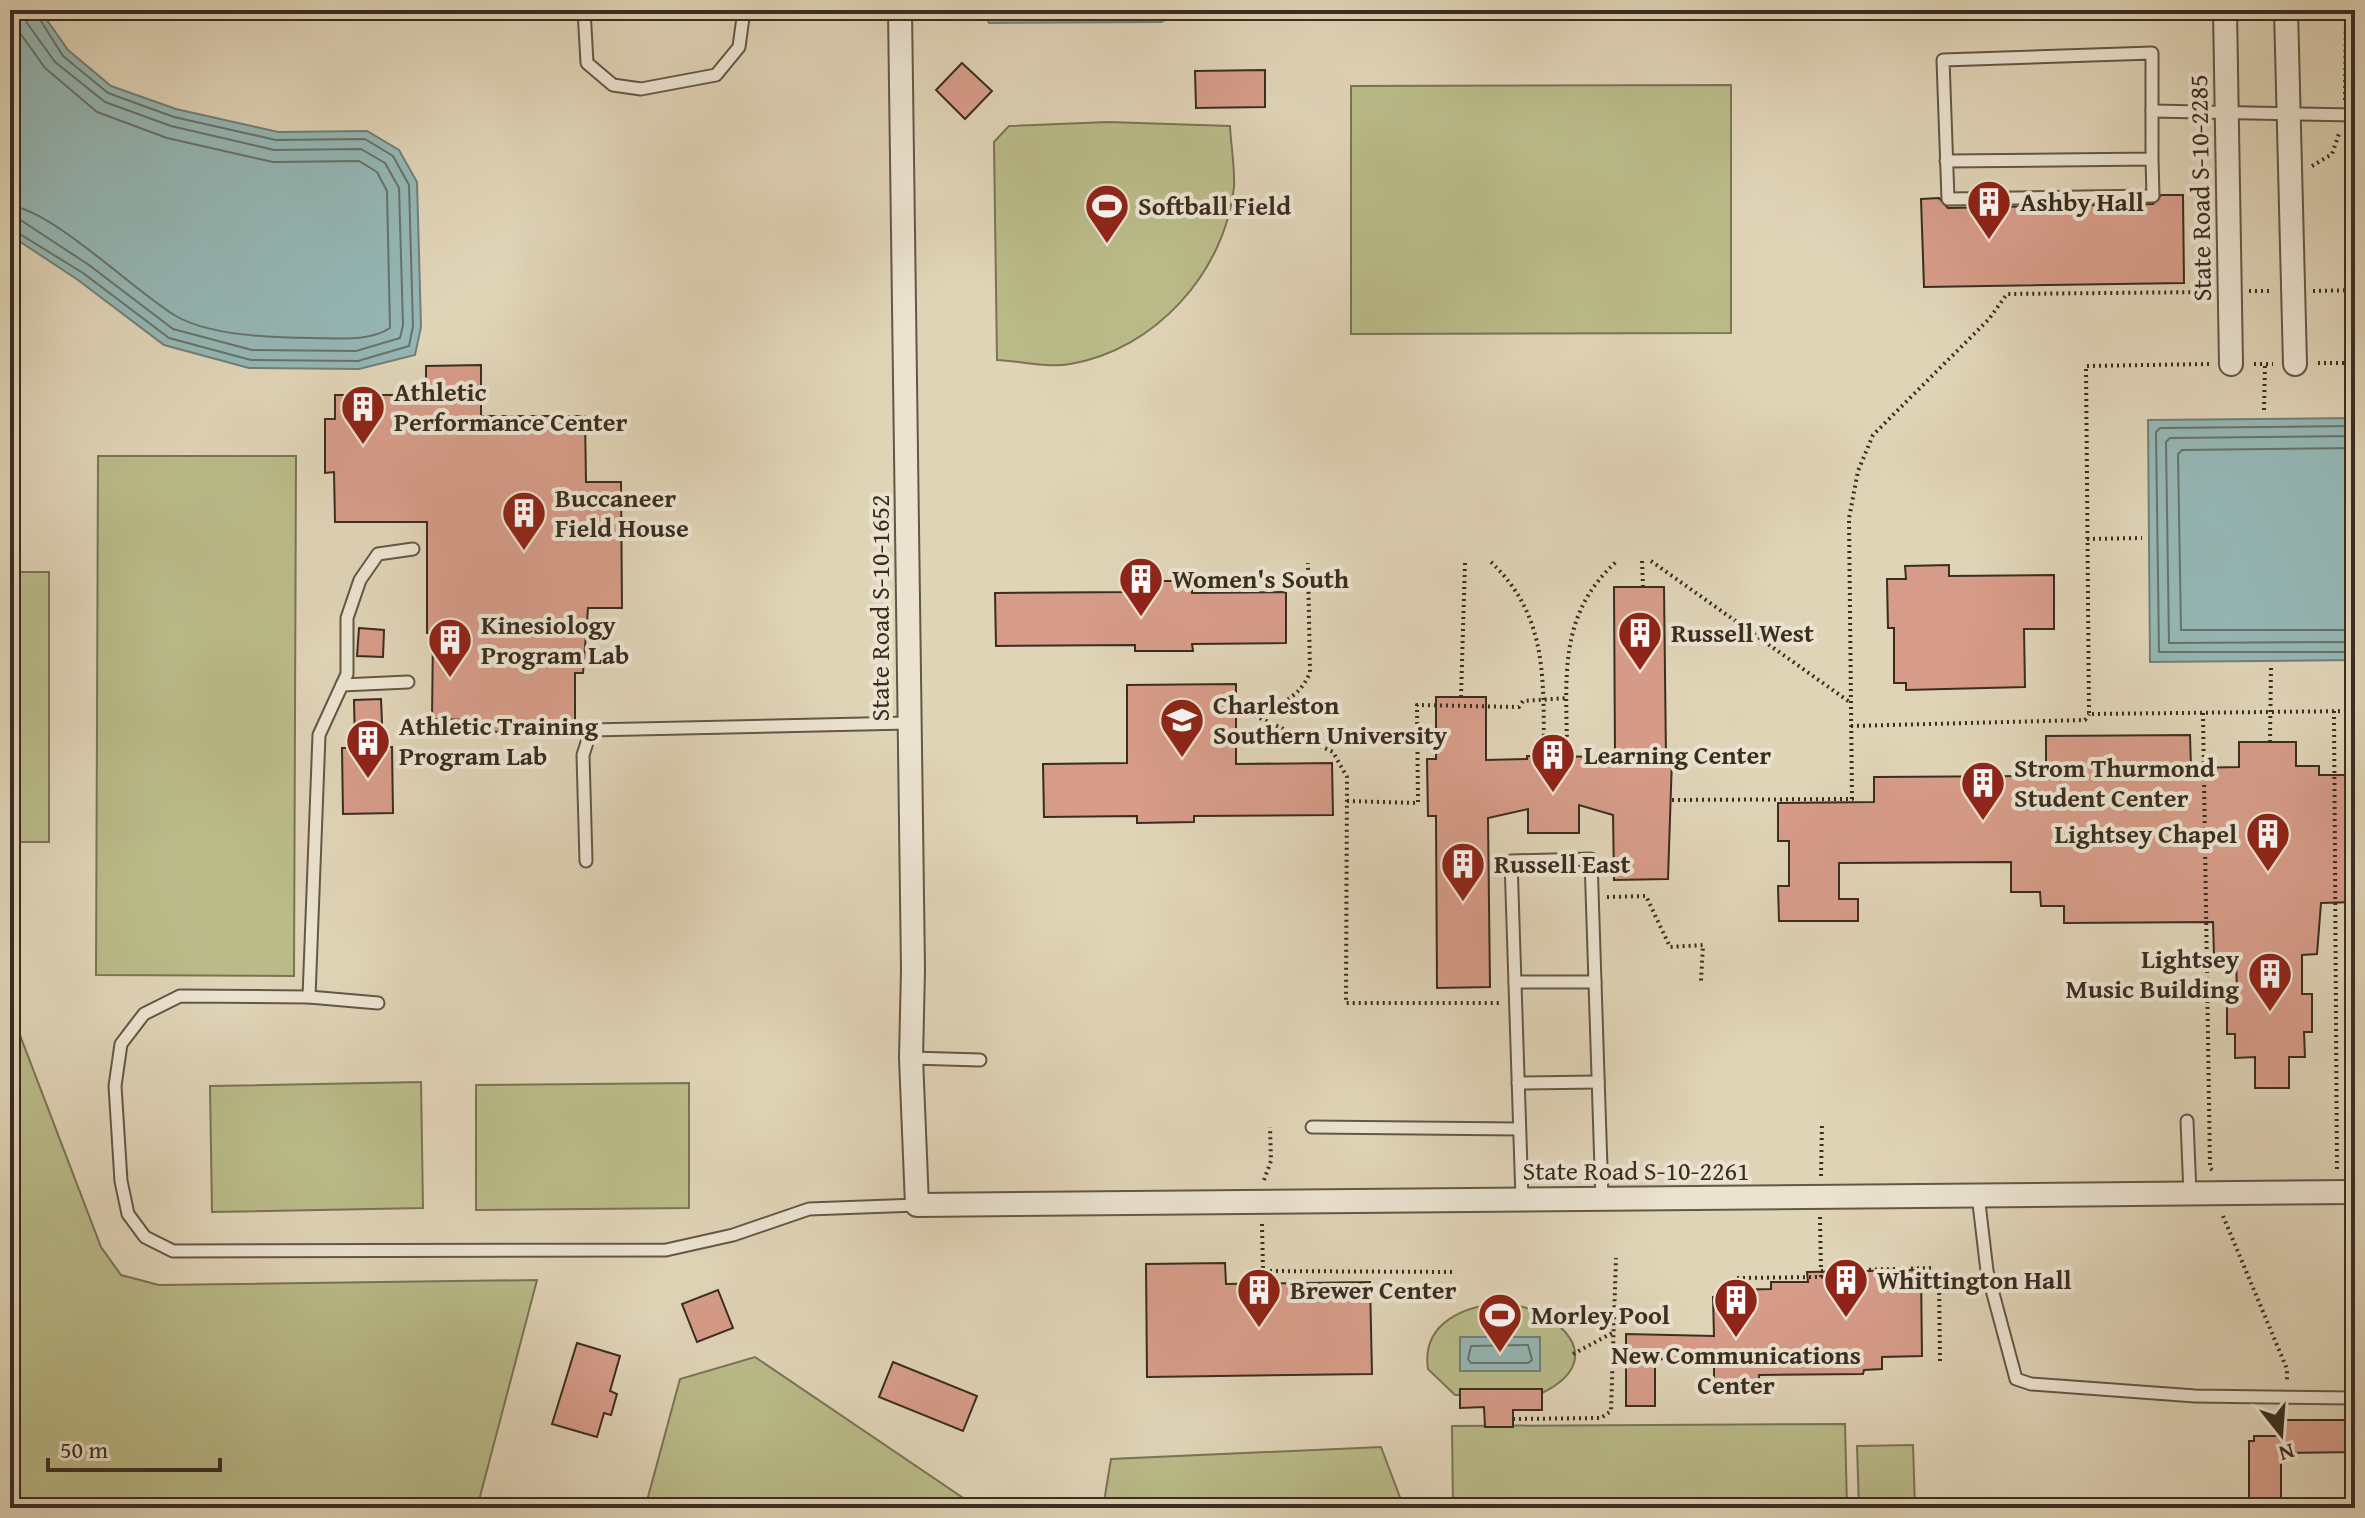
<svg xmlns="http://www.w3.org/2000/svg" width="2365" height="1518" viewBox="0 0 2365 1518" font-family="'Gentium Book Plus',serif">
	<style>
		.green { fill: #babb89; stroke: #7a7454; stroke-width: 2 }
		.water { fill: #95b7b5; stroke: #718079; stroke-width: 2 }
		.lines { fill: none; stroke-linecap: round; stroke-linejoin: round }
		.shore { stroke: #68726a; stroke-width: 2 }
		.building { fill: #d79c89; stroke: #3a2d20; stroke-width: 2 }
		.lane-casing { stroke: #645746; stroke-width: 15 }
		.street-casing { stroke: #645746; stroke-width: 26 }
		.path { stroke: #3a2d20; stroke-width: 4; stroke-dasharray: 2 4; stroke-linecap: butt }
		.lane { stroke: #ebe3d0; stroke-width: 11 }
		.street { stroke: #ebe3d0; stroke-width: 22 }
		.labels { text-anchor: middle; stroke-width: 8; stroke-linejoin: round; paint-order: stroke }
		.street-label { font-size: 26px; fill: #3a2d20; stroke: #ebe3d0 }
		.poi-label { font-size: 26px; font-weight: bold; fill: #3a2d20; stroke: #ebe3d0; text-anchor: start }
	</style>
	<rect width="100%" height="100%" fill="#e0d4b7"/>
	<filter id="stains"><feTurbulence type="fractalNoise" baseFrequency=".0025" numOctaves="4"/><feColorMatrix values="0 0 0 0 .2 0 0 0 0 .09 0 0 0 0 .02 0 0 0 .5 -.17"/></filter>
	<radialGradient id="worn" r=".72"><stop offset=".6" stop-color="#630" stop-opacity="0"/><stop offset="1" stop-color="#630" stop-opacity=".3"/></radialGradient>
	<g class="green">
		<polygon points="1731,85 1731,333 1351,334 1351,86"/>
		<path d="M1108,122L1230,126C1231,146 1235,168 1234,187C1225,272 1155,350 1070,364C1048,368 1020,361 997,360L994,142L1009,126Z"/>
		<polygon points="98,456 296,456 294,976 96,975"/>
		<rect x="10" y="572" width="39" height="270"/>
		<polygon points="10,1009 101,1247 121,1275 159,1285 537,1280 477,1508 10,1508"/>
		<polygon points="421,1082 423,1208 212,1212 210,1086"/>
		<polygon points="689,1083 689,1208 476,1210 476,1085"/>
		<path d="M1505,1303C1559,1310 1611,1359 1542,1393L1541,1389H1460V1395H1455L1428,1369C1421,1322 1466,1305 1505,1303Z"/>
		<polygon points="755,1357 978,1508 645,1508 680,1379"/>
		<polygon points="1845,1424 1847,1508 1453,1508 1452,1426"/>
		<polygon points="1913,1445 1915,1508 1859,1508 1857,1446"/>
		<polygon points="1381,1447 1404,1508 1103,1508 1111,1459"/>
	</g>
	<g class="water">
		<polygon points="10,10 40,10 68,50 111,86 176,109 278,132 367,131 399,150 417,182 421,327 415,355 359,369 249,368 164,345 78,280 10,235"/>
		<polygon points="982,10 1171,10 1167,19 1161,22 989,23"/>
		<polygon points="2355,418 2355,660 2150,662 2148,420"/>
		<rect x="1460" y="1337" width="80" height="34"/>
	</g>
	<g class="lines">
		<g class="shore">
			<polyline points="989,10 994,15 1158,14 1163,10"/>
			<path d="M10,206C50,208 138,294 176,316C210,336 274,338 313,338C338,338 369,342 390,328L387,191L377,172L359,161L273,162L167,138L97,112L45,68L15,26L12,10"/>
			<polyline points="10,218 22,221 89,265 173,329 252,350 356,351 400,338 403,325 399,188 385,163 361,149 274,150 171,126 105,102 55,62 27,23 24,10"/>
			<polyline points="10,228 83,273 169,338 251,360 358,361 409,346 413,326 409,185 393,156 365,139 276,140 174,117 108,93 63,56 34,10"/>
			<polyline points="2355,426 2160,428 2156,432 2159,652 2355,652"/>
			<polyline points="2355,436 2170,438 2166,442 2169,643 2355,642"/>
			<polyline points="2355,448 2182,450 2178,454 2181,630 2355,630"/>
			<polygon points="1471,1346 1528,1345 1532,1360 1528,1363 1471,1363 1468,1359"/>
		</g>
	</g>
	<g class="building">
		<polygon points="962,63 992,91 965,119 936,90"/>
		<polygon points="1265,70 1265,107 1196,108 1195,71"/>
		<polygon points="2161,195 2183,195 2184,283 1924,287 1921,199 1939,198 1948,208 2153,204"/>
		<polygon points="481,365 481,416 585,416 586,482 621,482 622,608 588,608 583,673 575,673 575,731 472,732 472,720 432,719 433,633 427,633 427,522 335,522 334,472 325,473 325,419 335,419 335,395 426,395 426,366"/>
		<polygon points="1949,565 1949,576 2054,575 2054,629 2024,629 2025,687 1906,690 1906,683 1894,683 1894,628 1888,628 1887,579 1906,579 1905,566"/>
		<polygon points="1133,581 1192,581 1192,593 1286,592 1286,643 1192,644 1193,651 1135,651 1135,645 996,646 995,593 1133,592"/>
		<polygon points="1614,587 1664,587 1666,758 1672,758 1668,879 1614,880 1613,815 1579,805 1579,833 1528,833 1528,809 1488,818 1490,987 1437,988 1436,816 1428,816 1427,759 1436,759 1436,697 1486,697 1486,760 1527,759 1527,756 1615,757"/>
		<polygon points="359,628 384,630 383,657 357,656"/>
		<polygon points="1236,684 1236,764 1332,763 1333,815 1194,816 1194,822 1137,823 1137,816 1044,817 1043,764 1127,763 1127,685"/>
		<polygon points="381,699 383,747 392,747 393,813 343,814 342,748 355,748 354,700"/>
		<polygon points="2190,735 2191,768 2239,767 2239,742 2296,742 2296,766 2319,766 2319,775 2355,775 2355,902 2321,903 2317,954 2302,955 2302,994 2312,994 2312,1032 2304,1032 2305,1057 2289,1057 2289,1088 2255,1088 2255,1057 2235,1058 2235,1034 2227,1034 2227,994 2237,994 2236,956 2214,955 2213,922 2064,923 2064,906 2041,906 2040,892 2011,892 2011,862 1839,863 1839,899 1858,899 1858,921 1779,921 1778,886 1789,886 1789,841 1778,841 1778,803 1874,802 1874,777 2046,776 2046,736"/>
		<polygon points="1225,1263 1226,1284 1370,1282 1372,1374 1147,1377 1146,1264"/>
		<polygon points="1921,1270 1922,1356 1882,1357 1882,1369 1864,1370 1863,1374 1759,1375 1759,1381 1714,1382 1714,1360 1655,1359 1655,1406 1626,1406 1626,1334 1714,1336 1713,1297 1730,1296 1730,1290 1771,1289 1771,1282 1808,1282 1807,1272"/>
		<polygon points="718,1290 733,1328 697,1342 682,1304"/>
		<polygon points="577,1343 620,1356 610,1391 617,1394 611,1415 604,1413 597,1437 552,1424"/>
		<polygon points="893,1362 977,1396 963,1431 879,1397"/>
		<polygon points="1460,1389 1542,1389 1542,1410 1513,1410 1513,1427 1485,1427 1484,1407 1460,1408"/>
		<polygon points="2278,1420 2355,1420 2355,1452 2281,1453 2281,1508 2249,1508 2249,1441 2254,1441 2254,1436 2278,1436"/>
	</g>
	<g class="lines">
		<g class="lane-casing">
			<g id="lane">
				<polyline points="584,10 587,63 613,85 641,89 716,75 739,47 744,10"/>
				<polyline points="2152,111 2355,115"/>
				<polyline points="1946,161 2152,159 2152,53 1943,60 1948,199 2153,196 2152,159"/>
				<polyline points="342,685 408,682"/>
				<polyline points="586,861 583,755 591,730 908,723"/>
				<polyline points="1515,982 1595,982"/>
				<polyline points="309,997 319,735 347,674 347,618 360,580 378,554 413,549"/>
				<polyline points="378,1003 309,997 180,996 144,1014 121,1044 115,1086 121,1181 128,1214 145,1237 173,1251 666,1250 733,1235 809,1209 917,1205"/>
				<polyline points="911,1058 980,1060"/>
				<polyline points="1518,1083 1598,1082"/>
				<polyline points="2187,1121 2190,1194"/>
				<polyline points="1312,1127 1519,1129"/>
				<polyline points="1978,1195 1987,1271 2016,1379 2031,1384 2195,1396 2355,1398"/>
				<polyline points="1522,1199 1511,861 1591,859 1602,1199"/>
			</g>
		</g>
		<g class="street-casing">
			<g id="street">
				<polyline points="900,10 913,970 911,1058 917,1205 2355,1192"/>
				<polyline points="2225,10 2231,364"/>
				<polyline points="2286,10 2295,364"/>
			</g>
		</g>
		<g class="path">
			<polyline points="2345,100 2346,10"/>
			<polyline points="2312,166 2332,154 2340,131"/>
			<polyline points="2249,291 2273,291"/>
			<polyline points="2313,291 2355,290"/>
			<polyline points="2318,363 2355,363"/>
			<polyline points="2209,364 2086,366 2089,714 2355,711"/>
			<polyline points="2254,364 2273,364"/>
			<polyline points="2264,410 2265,364"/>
			<polyline points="2087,539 2142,538"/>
			<polyline points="1642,561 1643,587"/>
			<polyline points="1651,561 1851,703"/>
			<path d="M1491,562C1549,617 1543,681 1544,755"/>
			<polyline points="1461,697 1465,562"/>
			<polyline points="2334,711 2337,1173"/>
			<path d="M1236,712C1266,713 1299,702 1310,672L1308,563"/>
			<polyline points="1249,713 1333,752 1347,777 1346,1003 1500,1003"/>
			<polyline points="2203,713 2210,1168 2214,1172"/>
			<polyline points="1851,726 2085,720 2089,714"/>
			<polyline points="2270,742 2271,666"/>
			<path d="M1567,755C1567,680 1556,616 1617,561"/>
			<polyline points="1672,800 1852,799 1849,518 1858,471 1873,435 1989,319 2007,294 2209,292"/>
			<polyline points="1347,801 1418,803 1417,705 1519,707 1523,701 1567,698"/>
			<polyline points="1607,897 1646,896 1670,947 1703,945 1701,981"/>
			<polyline points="1821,1176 1822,1123"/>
			<polyline points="1264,1180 1271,1161 1270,1127"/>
			<polyline points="2223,1216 2287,1369 2287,1383"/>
			<polyline points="1820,1217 1821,1271 1931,1268 1939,1277 1940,1362"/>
			<polyline points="1262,1224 1263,1271 1453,1272"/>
			<polyline points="1736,1289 1736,1278 1821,1277 1821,1272"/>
			<polyline points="1573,1354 1614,1332"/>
			<polyline points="1513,1419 1601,1418 1611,1411 1616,1258"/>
		</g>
		<use href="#lane" class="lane"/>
		<use href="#street" class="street"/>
	</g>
	<defs>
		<g id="building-pin" transform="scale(2.3)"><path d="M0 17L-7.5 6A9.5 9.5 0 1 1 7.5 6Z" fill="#8f2418" stroke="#ebe3d0"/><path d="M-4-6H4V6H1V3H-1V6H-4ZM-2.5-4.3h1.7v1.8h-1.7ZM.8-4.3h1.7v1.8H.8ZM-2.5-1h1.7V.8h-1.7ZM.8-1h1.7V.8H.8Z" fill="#fff"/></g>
		<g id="stadium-pin" transform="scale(2.3)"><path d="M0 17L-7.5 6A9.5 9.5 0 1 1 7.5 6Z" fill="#8f2418" stroke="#ebe3d0"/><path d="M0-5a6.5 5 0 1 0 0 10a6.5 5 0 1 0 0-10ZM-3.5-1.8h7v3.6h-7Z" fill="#fff"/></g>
		<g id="university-pin" transform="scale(2.3)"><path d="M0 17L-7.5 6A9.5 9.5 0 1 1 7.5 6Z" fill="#8f2418" stroke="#ebe3d0"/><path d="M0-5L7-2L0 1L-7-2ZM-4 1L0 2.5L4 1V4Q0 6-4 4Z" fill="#fff"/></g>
	</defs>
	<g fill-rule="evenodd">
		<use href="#building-pin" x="1989" y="202"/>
		<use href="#stadium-pin" x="1107" y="206"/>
		<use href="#building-pin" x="363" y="407"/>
		<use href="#building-pin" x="524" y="513"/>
		<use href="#building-pin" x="1141" y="579"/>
		<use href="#building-pin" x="1640" y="633"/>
		<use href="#building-pin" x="450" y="640"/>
		<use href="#university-pin" x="1182" y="720"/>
		<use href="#building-pin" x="368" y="741"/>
		<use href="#building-pin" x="1553" y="755"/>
		<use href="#building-pin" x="1983" y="783"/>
		<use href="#building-pin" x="2268" y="834"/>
		<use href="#building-pin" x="1463" y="864"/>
		<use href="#building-pin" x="2270" y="974"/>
		<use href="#building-pin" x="1846" y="1280"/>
		<use href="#building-pin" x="1259" y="1290"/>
		<use href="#building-pin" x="1736" y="1300"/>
		<use href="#stadium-pin" x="1500" y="1315"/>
	</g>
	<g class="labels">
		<g class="street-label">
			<text transform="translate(2200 188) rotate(-91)" y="9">State Road S-10-2285</text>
			<text transform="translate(880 608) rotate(-90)" y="9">State Road S-10-1652</text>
			<text x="1636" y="1180">State Road S-10-2261</text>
		</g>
		<g class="poi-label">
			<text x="2020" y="211">Ashby Hall</text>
			<text x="1138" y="215">Softball Field</text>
			<text x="394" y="401">Athletic<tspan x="394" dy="30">Performance Center</tspan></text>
			<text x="555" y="507">Buccaneer<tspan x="555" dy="30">Field House</tspan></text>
			<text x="1172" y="588">Women's South</text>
			<text x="481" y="634">Kinesiology<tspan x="481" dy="30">Program Lab</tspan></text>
			<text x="1671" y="642">Russell West</text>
			<text x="1213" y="714">Charleston<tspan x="1213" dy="30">Southern University</tspan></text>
			<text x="399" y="735">Athletic Training<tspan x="399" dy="30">Program Lab</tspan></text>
			<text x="1584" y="764">Learning Center</text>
			<text x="2014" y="777">Strom Thurmond<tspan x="2014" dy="30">Student Center</tspan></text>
			<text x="2237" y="843" text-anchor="end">Lightsey Chapel</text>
			<text x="1494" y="873">Russell East</text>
			<text x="2239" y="968" text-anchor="end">Lightsey<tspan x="2239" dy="30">Music Building</tspan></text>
			<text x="1877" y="1289">Whittington Hall</text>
			<text x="1290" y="1299">Brewer Center</text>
			<text x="1531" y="1324">Morley Pool</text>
			<text x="1736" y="1364" text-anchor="middle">New Communications<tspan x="1736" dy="30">Center</tspan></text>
		</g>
	</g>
	<rect width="2365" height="1518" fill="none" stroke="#e0d4b7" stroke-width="40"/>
	<rect x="12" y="12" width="2341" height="1494" fill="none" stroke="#3a2d20" stroke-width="4"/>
	<rect x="20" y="20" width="2325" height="1478" fill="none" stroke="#3a2d20" stroke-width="2"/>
	<g transform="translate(2281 1434) rotate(163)" stroke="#ebe3d0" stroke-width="6" paint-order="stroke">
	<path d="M0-6L14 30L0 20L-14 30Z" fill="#3a2d20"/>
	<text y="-12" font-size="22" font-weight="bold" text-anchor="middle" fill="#3a2d20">N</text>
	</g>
	<path d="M48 1458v12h172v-12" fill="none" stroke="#3a2d20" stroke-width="4"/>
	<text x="60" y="1458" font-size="24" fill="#3a2d20" stroke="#ebe3d0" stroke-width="6" paint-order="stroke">50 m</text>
	<rect width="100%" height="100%" filter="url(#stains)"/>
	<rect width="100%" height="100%" fill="url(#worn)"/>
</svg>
